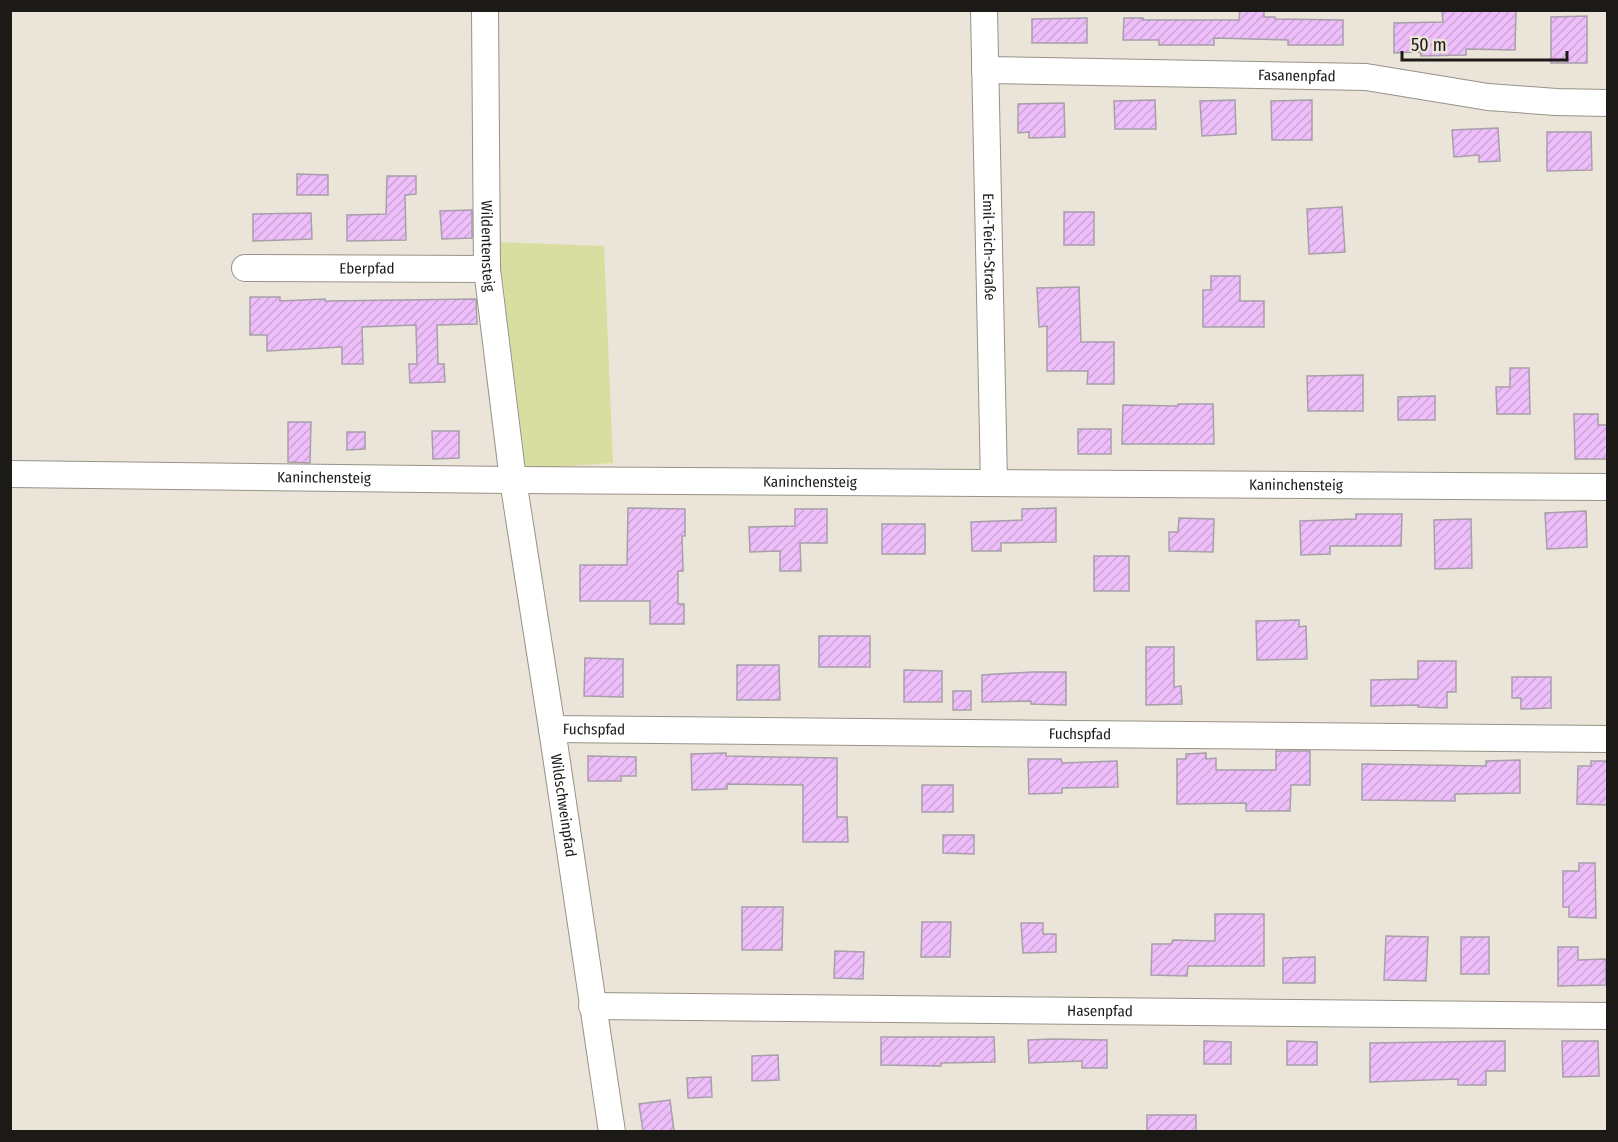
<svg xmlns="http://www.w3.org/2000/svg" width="1618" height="1142" viewBox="0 0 1618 1142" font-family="'Fira Sans Condensed',sans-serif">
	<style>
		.green { fill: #d7de9f }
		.building { fill: url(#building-hatch); stroke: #a79fa9; stroke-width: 1.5 }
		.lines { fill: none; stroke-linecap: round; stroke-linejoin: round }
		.minor-casing { stroke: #989287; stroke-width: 28 }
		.minor { stroke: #fff; stroke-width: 26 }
		.labels { text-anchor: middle; stroke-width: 4.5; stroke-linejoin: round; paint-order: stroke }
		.street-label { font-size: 15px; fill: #1c1a16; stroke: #ebe4d8 }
	</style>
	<defs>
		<pattern id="building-hatch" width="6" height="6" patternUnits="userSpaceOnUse" patternTransform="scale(1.5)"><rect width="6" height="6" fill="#edbef9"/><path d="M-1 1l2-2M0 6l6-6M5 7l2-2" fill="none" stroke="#cba3d5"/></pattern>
	</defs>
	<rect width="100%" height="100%" fill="#ebe4d8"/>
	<polygon class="green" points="498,242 604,246 613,463 526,469"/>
	<g class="building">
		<polygon points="1240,10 1264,10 1264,17 1275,17 1275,19 1343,20 1343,45 1288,45 1288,40 1214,38 1214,45 1159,45 1159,40 1123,40 1124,18 1143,18 1143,20 1239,20"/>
		<polygon points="1442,10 1516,10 1515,50 1466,49 1466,55 1421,56 1420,52 1394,53 1394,23 1443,22"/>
		<polygon points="1587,16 1587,63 1551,63 1551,17"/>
		<polygon points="1087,18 1087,43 1032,43 1032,19"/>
		<polygon points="1155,100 1156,129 1115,129 1114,101"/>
		<polygon points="1235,100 1236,134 1202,136 1200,101"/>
		<polygon points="1312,100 1312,140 1272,140 1271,101"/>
		<polygon points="1064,103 1065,137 1029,138 1029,132 1018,133 1018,104"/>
		<polygon points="1498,128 1500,161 1479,162 1479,155 1454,157 1452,130"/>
		<polygon points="1547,132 1591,132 1592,170 1547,171"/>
		<polygon points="297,174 328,175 328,195 297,195"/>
		<polygon points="387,176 416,176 416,194 405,195 406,240 347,241 347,215 386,214"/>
		<polygon points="1342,207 1345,252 1309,254 1307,209"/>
		<polygon points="472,210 472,238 442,239 440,211"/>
		<rect x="1064" y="212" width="30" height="33"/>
		<polygon points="311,213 312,239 253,241 253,214"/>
		<polygon points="1211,276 1240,276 1240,301 1264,301 1264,327 1203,327 1203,290 1211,290"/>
		<polygon points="1079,287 1081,342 1114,342 1114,384 1087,384 1088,371 1047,371 1047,326 1039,327 1037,288"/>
		<polygon points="250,297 280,297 280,301 325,299 325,301 476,299 477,324 437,325 438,364 444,364 445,382 410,383 409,364 417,364 416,325 362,327 363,364 342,364 342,347 267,351 267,335 250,335"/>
		<polygon points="1510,368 1529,368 1530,414 1497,414 1496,387 1510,387"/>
		<polygon points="1363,375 1363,411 1308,411 1307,376"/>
		<polygon points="1435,396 1435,420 1398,420 1398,397"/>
		<polygon points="1178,404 1213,404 1214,444 1122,444 1123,405 1178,406"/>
		<polygon points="1574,414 1598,414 1598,425 1608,425 1608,459 1575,459"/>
		<polygon points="288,422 311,422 310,463 288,462"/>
		<rect x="1078" y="429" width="33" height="25"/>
		<polygon points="432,431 459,431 459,458 433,459"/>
		<polygon points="347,432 365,432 365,449 347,450"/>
		<polygon points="628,508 685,509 685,536 682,536 683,571 678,571 678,604 684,604 684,624 650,624 650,601 580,601 580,565 627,565"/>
		<polygon points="1056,508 1056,542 1001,543 1001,551 972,551 971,522 1022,520 1022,509"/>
		<polygon points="795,509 827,509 827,543 800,543 801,571 780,571 780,551 750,552 749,527 795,526"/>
		<polygon points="1586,511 1587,547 1547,549 1545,513"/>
		<polygon points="1356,514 1402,514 1401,546 1330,546 1330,554 1301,555 1300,521 1356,519"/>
		<polygon points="1179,518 1214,519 1213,552 1169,551 1169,532 1178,532"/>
		<polygon points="1471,519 1472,568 1435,569 1434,520"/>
		<rect x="882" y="524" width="43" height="30"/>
		<rect x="1094" y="556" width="35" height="35"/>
		<polygon points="1299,620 1299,627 1306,626 1307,659 1257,660 1256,621"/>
		<rect x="819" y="636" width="51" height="31"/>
		<polygon points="1146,647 1174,647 1174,687 1181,686 1182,704 1146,705"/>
		<polygon points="585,658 623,659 623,697 584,696"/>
		<polygon points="1418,661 1456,661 1456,692 1447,692 1447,708 1418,707 1418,705 1371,706 1371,680 1418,679"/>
		<polygon points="737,665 779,665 780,700 737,700"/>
		<polygon points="904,670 942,671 942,702 904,702"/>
		<polygon points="1032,672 1066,672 1066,705 1031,704 1031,701 982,702 982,675"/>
		<polygon points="1512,677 1551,677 1551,708 1521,709 1521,698 1512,698"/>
		<rect x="953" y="691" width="18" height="19"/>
		<polygon points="1276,751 1310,751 1310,785 1291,785 1290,811 1246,811 1246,803 1177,804 1177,759 1186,759 1186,754 1206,753 1206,759 1216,758 1216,770 1276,770"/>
		<polygon points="726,753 726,756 837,758 837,817 847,817 848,842 803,842 803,785 727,784 727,789 692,790 691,754"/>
		<polygon points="588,756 636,757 636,776 621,776 621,781 588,781"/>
		<polygon points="1028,759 1061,759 1062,763 1117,761 1118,787 1062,788 1062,793 1029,794"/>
		<polygon points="1520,760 1520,793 1455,794 1455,801 1362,800 1362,764 1486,766 1486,761"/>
		<polygon points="1591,761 1608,761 1608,805 1577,804 1578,766 1591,766"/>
		<rect x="922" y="785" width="31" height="27"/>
		<polygon points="943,835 974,835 974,854 943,853"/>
		<polygon points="1579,863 1595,863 1596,918 1569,917 1569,907 1563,907 1563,871 1579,871"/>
		<polygon points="742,907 783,907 782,950 742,950"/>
		<polygon points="1215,914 1264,914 1264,966 1188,966 1187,976 1151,975 1152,944 1171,944 1173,940 1215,941"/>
		<polygon points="922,922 951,922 950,957 921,957"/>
		<polygon points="1021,923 1043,923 1043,934 1056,934 1056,952 1023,953"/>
		<polygon points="1386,936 1428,937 1426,981 1384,980"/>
		<rect x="1461" y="937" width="28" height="37"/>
		<polygon points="1558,947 1578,947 1578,960 1606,959 1606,985 1558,986"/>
		<polygon points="835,951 864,952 863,979 834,978"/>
		<polygon points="1315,957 1315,983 1283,983 1283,958"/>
		<polygon points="881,1037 994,1037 995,1062 941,1063 941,1066 881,1065"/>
		<polygon points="1054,1039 1107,1040 1107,1068 1082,1068 1082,1061 1029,1063 1028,1040"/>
		<polygon points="1204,1041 1231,1042 1231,1064 1204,1064"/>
		<polygon points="1287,1041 1317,1042 1317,1065 1287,1065"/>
		<polygon points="1505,1041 1505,1071 1486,1071 1486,1085 1458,1085 1458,1079 1370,1082 1370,1043"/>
		<polygon points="1562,1041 1598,1041 1599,1076 1563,1077"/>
		<polygon points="778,1055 779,1080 752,1081 752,1056"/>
		<polygon points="711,1077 712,1097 688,1098 687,1078"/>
		<polygon points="670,1100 674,1131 643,1131 639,1104"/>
		<rect x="1147" y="1115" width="49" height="16"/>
	</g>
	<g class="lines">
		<g class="minor-casing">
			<g id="minor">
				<path id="s1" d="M485,10L487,269L513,480L552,729L612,1132"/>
				<path id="s2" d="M984,10L994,483"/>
				<path id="s3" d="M985,70L1366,77L1488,97L1556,102L1608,103"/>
				<path id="s4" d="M245,268L487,269"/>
				<path id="s5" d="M10,474L513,480L1608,487"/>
				<path id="s6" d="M552,729L1608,739"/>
				<path id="s7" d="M592,1006L1608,1016"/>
			</g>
		</g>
		<use href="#minor" class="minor"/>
	</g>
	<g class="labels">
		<g class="street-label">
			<text dy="5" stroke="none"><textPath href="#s3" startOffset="312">Fasanenpfad</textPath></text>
			<text dy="5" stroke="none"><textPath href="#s1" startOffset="236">Wildentensteig</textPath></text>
			<text dy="5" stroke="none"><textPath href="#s2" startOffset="237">Emil-Teich-Straße</textPath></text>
			<text dy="5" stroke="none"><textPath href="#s4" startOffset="122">Eberpfad</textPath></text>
			<text dy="5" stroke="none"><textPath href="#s5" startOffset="314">Kaninchensteig</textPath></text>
			<text dy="5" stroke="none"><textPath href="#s5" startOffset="800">Kaninchensteig</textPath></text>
			<text dy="5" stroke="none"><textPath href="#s5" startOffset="1286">Kaninchensteig</textPath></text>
			<text dy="5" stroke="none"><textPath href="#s6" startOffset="42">Fuchspfad</textPath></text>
			<text dy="5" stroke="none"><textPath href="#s6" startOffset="528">Fuchspfad</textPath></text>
			<text dy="5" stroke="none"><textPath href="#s1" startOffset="801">Wildschweinpfad</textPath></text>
			<text dy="5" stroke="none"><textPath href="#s7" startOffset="508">Hasenpfad</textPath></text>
		</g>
	</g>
	<rect width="1618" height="1142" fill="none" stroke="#1c1a16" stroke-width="24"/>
	<path d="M1402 51v9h165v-9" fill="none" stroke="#1c1a16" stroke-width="3"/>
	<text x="1411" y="51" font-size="18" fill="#1c1a16" stroke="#ebe4d8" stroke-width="4.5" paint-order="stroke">50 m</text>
</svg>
